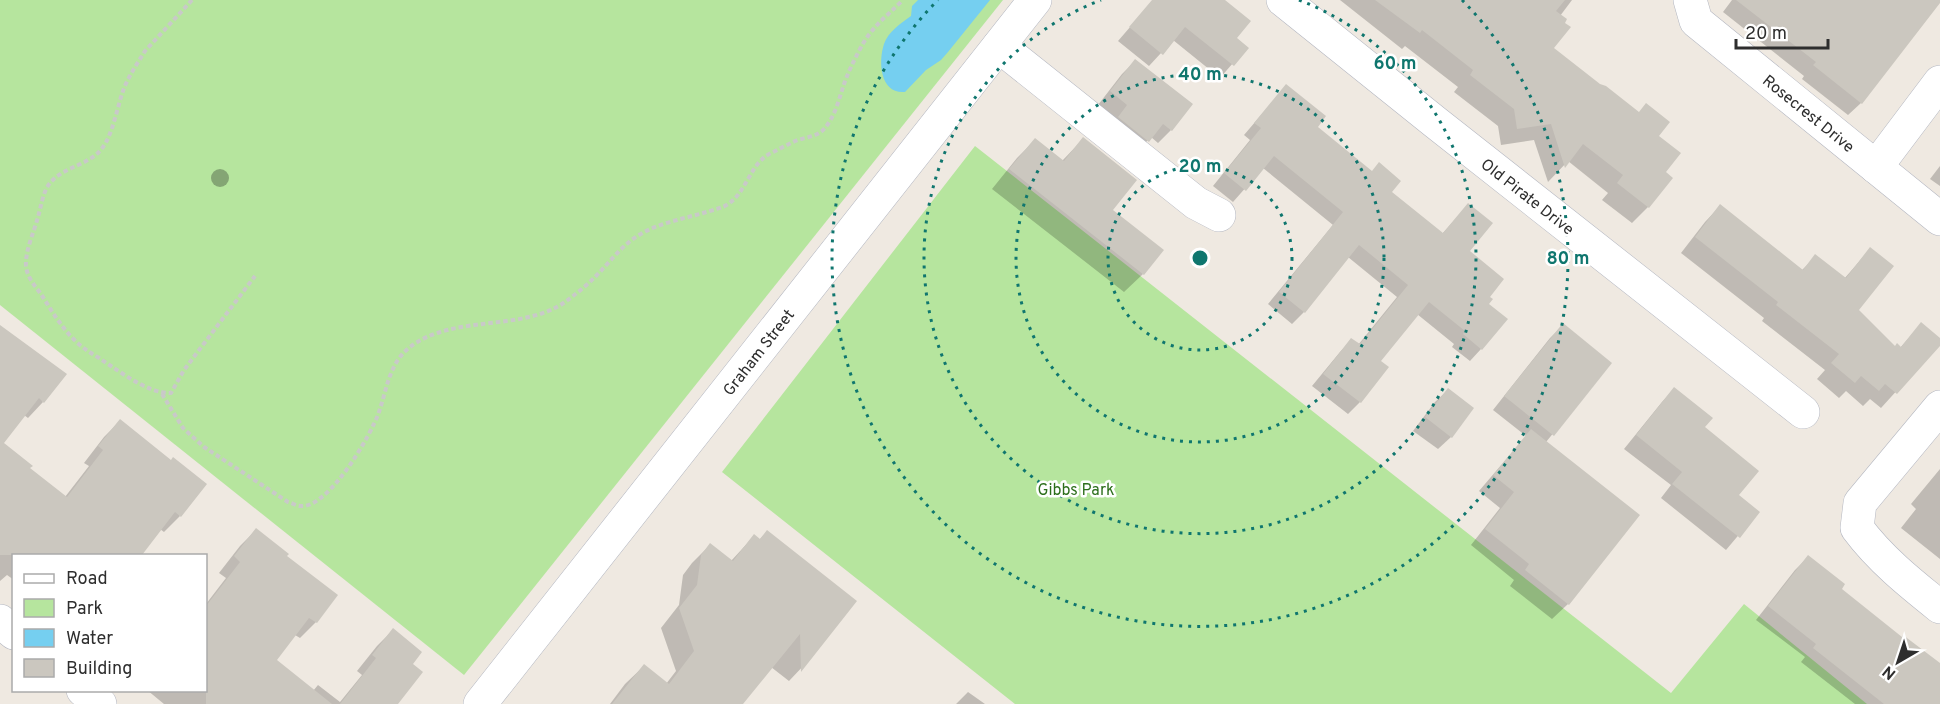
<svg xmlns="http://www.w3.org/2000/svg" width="1940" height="704" viewBox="0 0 1940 704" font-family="Overpass,sans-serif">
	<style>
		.green { fill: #b6e59e }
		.water { fill: #75cff0 }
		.shadow { fill: #0003 }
		.building { fill: #cbc7bf }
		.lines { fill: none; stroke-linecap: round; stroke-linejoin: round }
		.minor-casing { stroke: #b4b7c1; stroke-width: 34 }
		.path { stroke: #c9c9c9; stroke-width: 4; stroke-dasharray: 4.5 3; stroke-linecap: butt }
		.minor { stroke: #fff; stroke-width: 33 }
		.tree { fill: #84a574 }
		.ring { fill: none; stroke: #0f766e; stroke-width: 3; stroke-dasharray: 3 6 }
		.labels { text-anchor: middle; stroke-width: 5; stroke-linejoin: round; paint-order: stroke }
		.street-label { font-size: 16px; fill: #2e2e2e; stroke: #fff }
		.park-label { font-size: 16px; fill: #2c6e1b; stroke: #fff }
		.centre { fill: #0f766e; stroke: #fff; stroke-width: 3 }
		.ring-label { font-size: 18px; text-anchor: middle; font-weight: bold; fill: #0f766e; stroke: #fff; stroke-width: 5; stroke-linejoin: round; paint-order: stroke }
	</style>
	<rect width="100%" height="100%" fill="#efe9e1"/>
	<g class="green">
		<polygon points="0,0 1003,0 464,675 0,305"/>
		<polygon points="975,146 1671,693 1744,604 1867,704 1015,704 722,472"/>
	</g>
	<path class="water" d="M918,0H990L948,52L941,60L926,70L905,92C880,94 878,62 884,44C888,32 901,23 911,16L912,6Z"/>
	<g class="shadow">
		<polygon points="1165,0 1222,0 1235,39 1246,48 1220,78 1173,40 1149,66 1118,41 1150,4"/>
		<polygon points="1340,0 1572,0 1560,16 1552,48 1657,136 1664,172 1648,207 1632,223 1602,200 1608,193 1568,161 1548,182 1534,140 1501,145 1498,126 1454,92 1458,87 1405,46 1402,49"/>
		<polygon points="1732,0 1940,0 1940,2 1861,103 1848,115 1802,79 1804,76 1723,12"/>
		<polygon points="1135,61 1171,130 1158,143 1151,137 1135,153 1098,105 1122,74"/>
		<polygon points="1286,86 1315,127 1390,192 1442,234 1468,205 1468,251 1487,297 1481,349 1470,361 1452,347 1454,344 1417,314 1379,361 1387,368 1360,402 1348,414 1312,386 1340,352 1351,340 1358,345 1397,297 1348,257 1304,312 1292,324 1268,304 1333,225 1263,168 1233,202 1213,186 1250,140 1244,135"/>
		<polygon points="1083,139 1111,210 1143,274 1124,292 992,189 1017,158 1035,140 1062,161"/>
		<polygon points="1940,166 1940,186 1930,179"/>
		<polygon points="1720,206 1802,270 1816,256 1844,279 1870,249 1857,311 1895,347 1900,348 1921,324 1940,339 1940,343 1881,408 1870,399 1863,406 1846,391 1839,398 1817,379 1825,370 1762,321 1764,318 1681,253 1705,222"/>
		<polygon points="1563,325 1610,364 1546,442 1568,604 1552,619 1510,586 1514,580 1471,545 1500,508 1479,491 1526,436 1493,410 1550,338"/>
		<polygon points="0,326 43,402 28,418 24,415 2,443 28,469 65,497 89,466 84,463 104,437 120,421 180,516 164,532 160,529 140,556 14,556 14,580 7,575 0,581"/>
		<polygon points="1674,389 1703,428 1737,495 1758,512 1726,550 1661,498 1671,485 1624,449 1662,402"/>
		<polygon points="1448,390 1451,437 1438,449 1413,431 1435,402"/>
		<polygon points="1940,469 1940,559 1901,528 1916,509 1911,504"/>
		<polygon points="256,530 285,556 336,596 316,622 300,638 295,635 275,661 313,691 318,685 340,702 362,675 357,671 377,646 393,630 411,664 397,704 164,704 147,690 206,690 206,604 226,578 219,573 240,546"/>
		<polygon points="767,532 855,601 807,662 789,681 771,667 742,704 610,704 625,684 644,666 666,684 676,671 661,628 679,605 683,575 692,563 710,545 731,561 754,536 759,540"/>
		<polygon points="1808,557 1840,589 1902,638 1940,665 1940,704 1855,704 1801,662 1805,657 1756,620 1795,570"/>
		<polygon points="968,692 985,704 946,704 956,704"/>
	</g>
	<g class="building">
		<polygon points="1152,0 1225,0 1251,21 1237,38 1249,48 1234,66 1185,27 1163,55 1129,27"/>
		<polygon points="1375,0 1565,0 1556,11 1567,19 1565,23 1571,27 1554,48 1600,84 1606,86 1639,112 1646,103 1670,122 1659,136 1681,153 1666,172 1673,178 1649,208 1617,183 1623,175 1583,144 1565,168 1551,124 1517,129 1514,109 1470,75 1473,70 1422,30 1420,33"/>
		<polygon points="1736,0 1940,0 1940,3 1862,104 1813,65 1816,62"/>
		<polygon points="1135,59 1193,104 1172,131 1163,124 1149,142 1118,117 1127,105 1110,91"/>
		<polygon points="1286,84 1326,116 1318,127 1372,171 1379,162 1401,181 1392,192 1443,233 1468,203 1493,223 1470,251 1504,279 1490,297 1493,299 1489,304 1508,319 1482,350 1463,334 1465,331 1429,302 1381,361 1389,367 1361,403 1323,374 1351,338 1360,344 1408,285 1359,245 1305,313 1279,292 1343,212 1274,156 1246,191 1224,173 1261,128 1254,123"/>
		<polygon points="1083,137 1137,180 1113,210 1164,250 1144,275 1009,169 1035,138 1064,161"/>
		<polygon points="1720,204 1803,270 1815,254 1846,278 1870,247 1894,266 1859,310 1895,346 1897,343 1901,347 1921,322 1940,338 1940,346 1897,394 1885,384 1879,391 1861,376 1855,383 1831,363 1839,354 1776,305 1778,302 1695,237"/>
		<polygon points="1563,323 1612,363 1554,436 1504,396"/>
		<polygon points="0,325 67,374 44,403 39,398 4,443 33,466 30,468 67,497 103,450 98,446 120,419 171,460 173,457 207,484 181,517 175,512 142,555 0,555"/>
		<polygon points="1674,387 1713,418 1705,427 1759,471 1739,495 1760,512 1740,538 1672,484 1682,472 1636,435"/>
		<polygon points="1448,388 1474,408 1452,438 1425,417"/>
		<polygon points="1531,429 1640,515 1569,605 1525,570 1529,564 1485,529 1514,492 1493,475"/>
		<polygon points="256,528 289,554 287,556 338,595 317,623 309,618 277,660 332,704 206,704 206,606 240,562 234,556"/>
		<polygon points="767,530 857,601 801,672 800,634 743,704 612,704 644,664 669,684 694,651 679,608 697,585 701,555 710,543 733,561 754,534 760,539"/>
		<polygon points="1808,555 1845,584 1842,589 1902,637 1903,635 1940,663 1940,704 1884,704 1813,648 1816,644 1768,606"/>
		<polygon points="393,628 422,652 413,664 423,672 398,704 340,704 376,658 372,655"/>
	</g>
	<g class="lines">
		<g class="minor-casing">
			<g id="minor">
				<polyline points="1283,0 1435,122 1803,412"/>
				<polyline points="1690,0 1696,21 1940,219"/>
				<polyline points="999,46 1196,203 1219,215"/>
				<polyline points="1876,167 1940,82"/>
				<path d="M1940,407L1860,503L1857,528C1880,559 1910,583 1940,607"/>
				<polyline points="0,621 14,633"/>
				<polyline points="83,690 100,704"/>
				<polyline points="480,704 1035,0"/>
			</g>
		</g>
		<g class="path">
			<path d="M192,0L145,51C137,64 128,77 123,91C117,108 113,133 103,147C91,165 64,166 50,183C43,191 41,207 38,217C34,232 25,251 26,266C27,277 35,286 41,294C55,316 68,339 91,353C113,366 146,394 171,393L184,370L255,276"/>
			<path d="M162,394L183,428L204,447L288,502C292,503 297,506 301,506C329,508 371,435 379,412C387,389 389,363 410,347C453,314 522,332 565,302C576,294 587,285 596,276C610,262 622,245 639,235C662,221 690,218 716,209C720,208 724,207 728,204C747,192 750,163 771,153C779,149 787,145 795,141C805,137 817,137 824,129C835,117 839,99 844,84C848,73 853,62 859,51C871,27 885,18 903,0"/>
		</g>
		<use href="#minor" class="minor"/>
	</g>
	<circle class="tree" cx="220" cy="178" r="9"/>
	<g class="ring">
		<circle cx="1200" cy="258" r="92"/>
		<circle cx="1200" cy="258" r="184"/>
		<path d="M1299 0A276 276 0 1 1 1101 0"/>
		<path d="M1462 0A368 368 0 1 1 938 0"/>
	</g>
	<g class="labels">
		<g class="street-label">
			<text transform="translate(1809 113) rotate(39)" y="6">Rosecrest Drive</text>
			<text transform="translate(1528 196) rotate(38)" y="6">Old Pirate Drive</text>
			<text transform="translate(758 352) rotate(-52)" y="6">Graham Street</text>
		</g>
		<g class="park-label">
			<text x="1076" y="495">Gibbs Park</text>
		</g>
	</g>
	<circle cx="1200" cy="258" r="9" class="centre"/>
	<g class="ring-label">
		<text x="1395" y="69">60 m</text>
		<text x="1200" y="80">40 m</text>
		<text x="1200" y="172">20 m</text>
		<text x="1568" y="264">80 m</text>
	</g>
	<rect x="12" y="554" width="195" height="138" fill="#ffffff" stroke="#ababab" stroke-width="1.5"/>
	<rect x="24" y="574" width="30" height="9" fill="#ffffff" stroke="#ababab" stroke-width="1.5"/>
	<text x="66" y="584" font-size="18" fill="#2e2e2e">Road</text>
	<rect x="24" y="599" width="30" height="18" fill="#b6e59e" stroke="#ababab" stroke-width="1.5"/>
	<text x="66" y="614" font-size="18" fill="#2e2e2e">Park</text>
	<rect x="24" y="629" width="30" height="18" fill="#75cff0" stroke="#ababab" stroke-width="1.5"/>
	<text x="66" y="644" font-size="18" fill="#2e2e2e">Water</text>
	<rect x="24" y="659" width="30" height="18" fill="#cbc7bf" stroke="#ababab" stroke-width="1.5"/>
	<text x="66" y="674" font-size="18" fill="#2e2e2e">Building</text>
	<g transform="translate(1898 662) rotate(219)" stroke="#ffffff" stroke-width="4.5" paint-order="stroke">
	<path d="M0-4.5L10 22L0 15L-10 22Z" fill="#2e2e2e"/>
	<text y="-9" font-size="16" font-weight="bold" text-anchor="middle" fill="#2e2e2e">N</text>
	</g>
	<path d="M1736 39v9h92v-9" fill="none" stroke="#2e2e2e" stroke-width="3"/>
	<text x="1745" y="39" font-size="18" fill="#2e2e2e" stroke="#ffffff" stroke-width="4.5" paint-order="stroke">20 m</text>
</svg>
